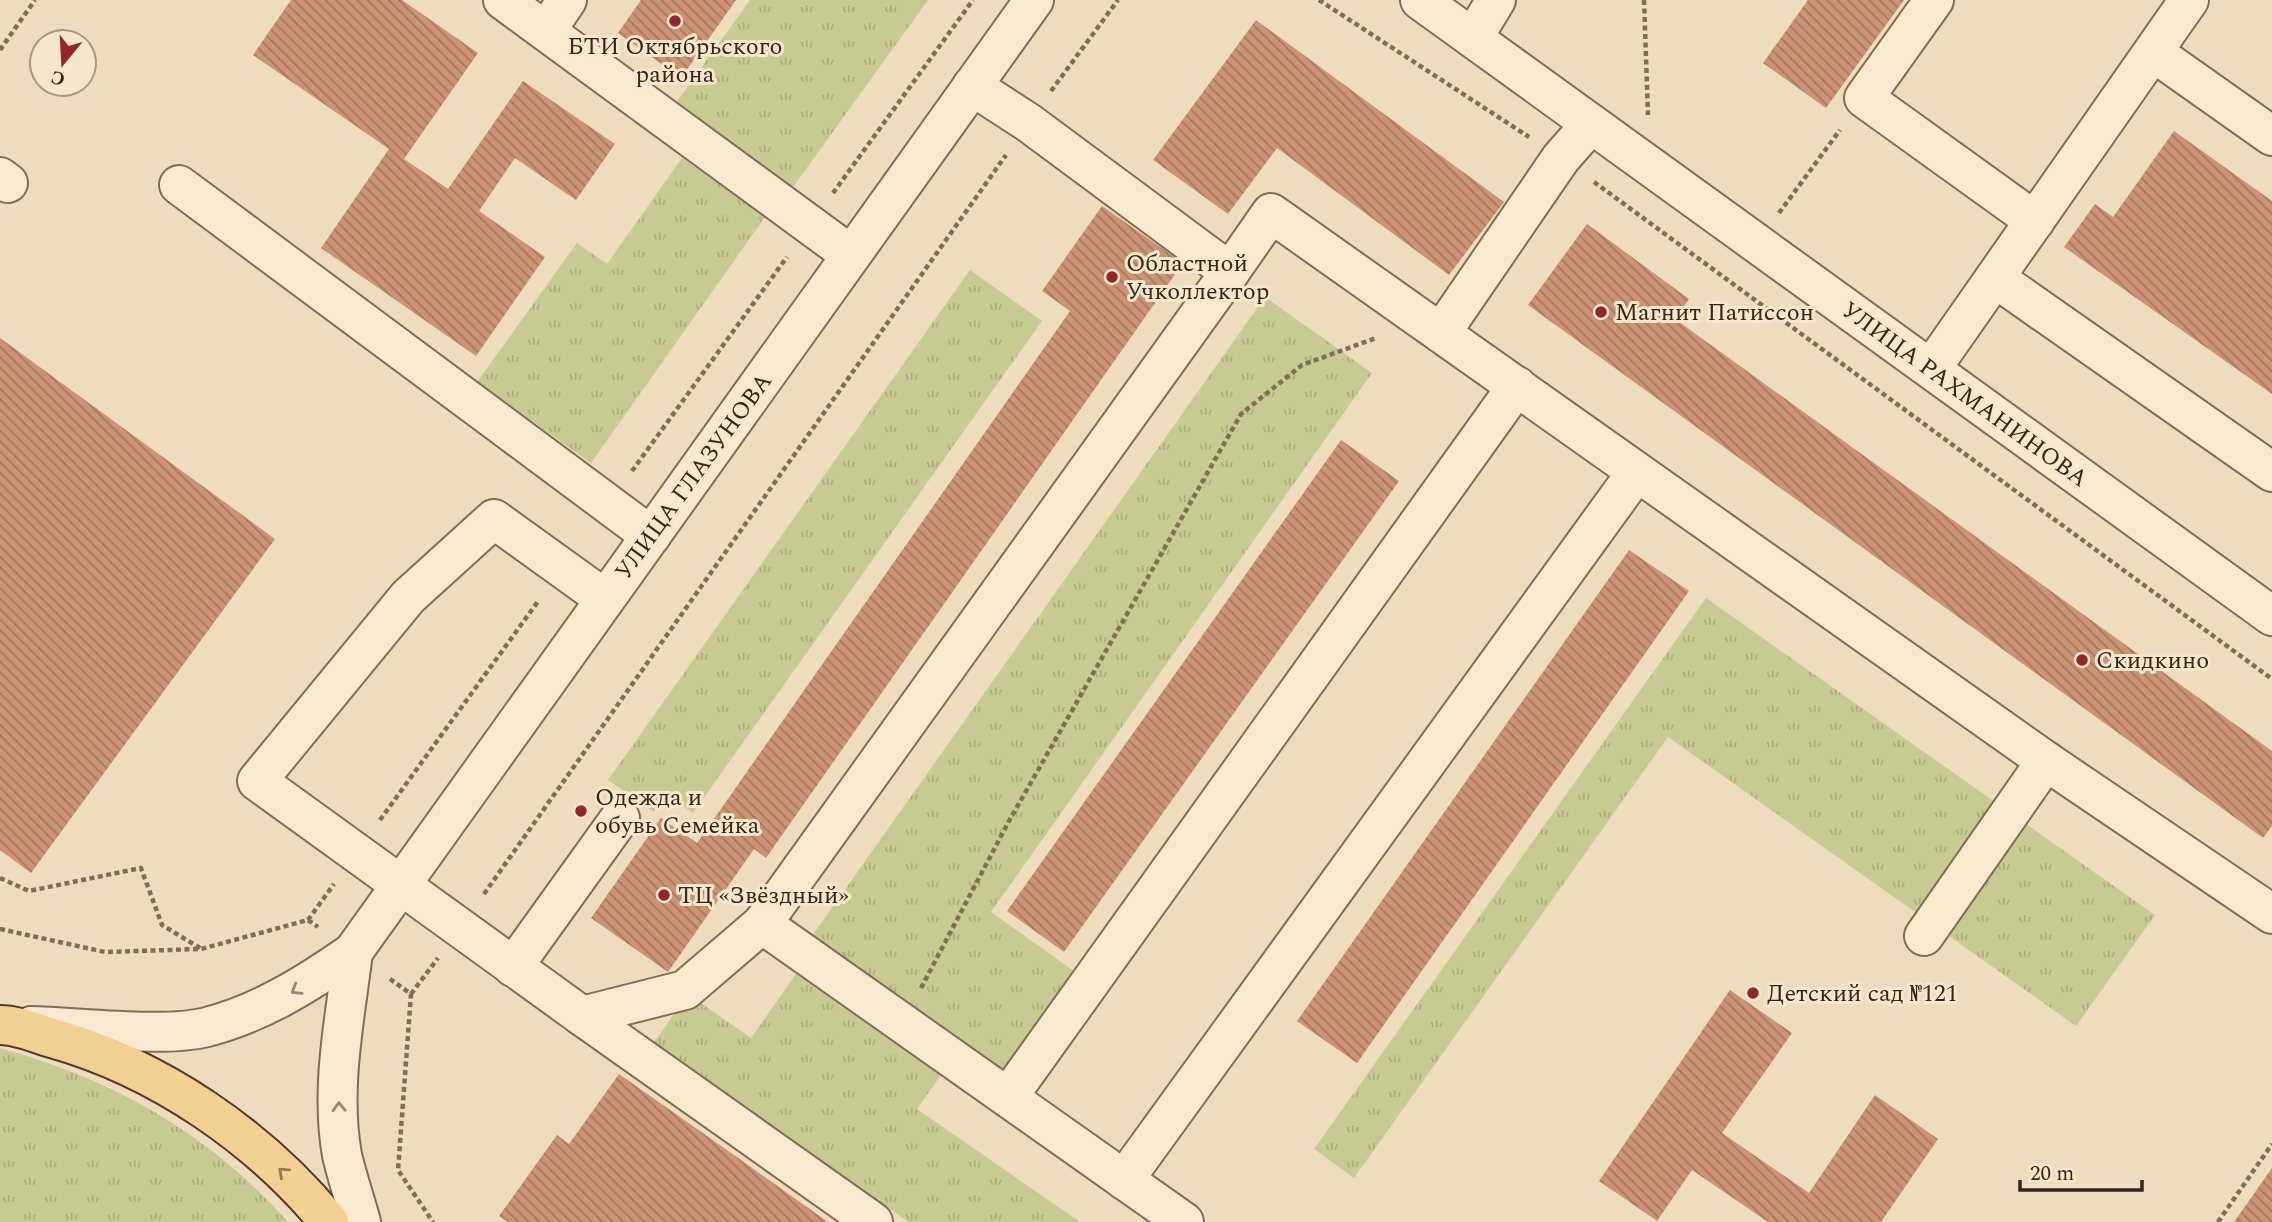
<svg xmlns="http://www.w3.org/2000/svg" width="2272" height="1222" viewBox="0 0 2272 1222" font-family="Spectral,serif">
	<style>
		.grass { fill: url(#grass-tufts) }
		.building { fill: url(#building-back-hatch) }
		.lines { fill: none; stroke-linecap: round; stroke-linejoin: round }
		.minor-casing { stroke: #846d56; stroke-width: 42 }
		.major-casing { stroke: #523b2b; stroke-width: 42 }
		.path { stroke: #846d56; stroke-width: 4.5; stroke-dasharray: 5 3.5; stroke-linecap: butt }
		.minor { stroke: #f8eacf; stroke-width: 38 }
		.major { stroke: #f2d092; stroke-width: 38 }
		.oneway { stroke: #968875 }
		.oneway2 { stroke: #927b56 }
		.poi-dot { fill: #93262b; stroke: #f5e7cb; stroke-width: 2.5 }
		.labels { text-anchor: middle; stroke-width: 6; stroke-linejoin: round; paint-order: stroke }
		.poi-label { font-size: 24px; fill: #33261b; stroke: #f5e7cb; text-anchor: start }
		.street-label { font-size: 24px; fill: #33261b; stroke: #f5e7cb }
	</style>
	<defs>
		<pattern id="grass-tufts" width="24" height="20" patternUnits="userSpaceOnUse" patternTransform="scale(1.75)"><rect width="24" height="20" fill="#c6cb91"/><path d="M3 7l-1-3M5 7V3M7 7l1-3M15 17l-1-3M17 17v-4M19 17l1-3" fill="none" stroke="#abae7c"/></pattern>
		<pattern id="building-back-hatch" width="6" height="6" patternUnits="userSpaceOnUse" patternTransform="scale(1.75)"><rect width="6" height="6" fill="#cc9472"/><path d="M-1 5l2 2M0 0l6 6M5-1l2 2" fill="none" stroke="#a6795d"/></pattern>
	</defs>
	<rect width="100%" height="100%" fill="#edddbc"/>
	<g class="grass">
		<polygon points="750,0 928,0 788,194 671,110"/>
		<polygon points="682,158 765,217 591,463 477,382 577,243 607,264"/>
		<polygon points="970,270 1042,321 693,813 666,794 654,812 608,780"/>
		<polygon points="1265,297 1372,373 991,912 1075,972 1004,1071 812,936"/>
		<polygon points="1706,598 2155,915 2076,1026 1668,737 1354,1178 1314,1149"/>
		<polygon points="796,974 941,1075 917,1109 1080,1222 909,1222 653,1044 688,994 751,1038"/>
		<path d="M0,1048C115,1080 208,1133 288,1222H0Z"/>
	</g>
	<g class="building">
		<polygon points="291,0 402,0 478,53 404,159 448,189 523,81 615,144 576,200 515,158 479,211 545,257 476,356 321,248 389,149 253,55"/>
		<polygon points="641,0 736,0 681,78 618,33"/>
		<polygon points="1808,0 1904,0 1826,108 1763,63"/>
		<polygon points="1256,20 1504,202 1449,275 1277,148 1228,214 1153,160"/>
		<polygon points="2174,131 2272,201 2272,394 2064,247 2095,204 2113,217"/>
		<polygon points="1102,206 1183,263 766,858 754,849 668,972 591,918 661,818 697,843 1070,311 1042,291"/>
		<polygon points="1587,224 1689,299 1675,319 2272,751 2272,826 2263,838 1528,305"/>
		<polygon points="0,338 275,539 31,873 0,850"/>
		<polygon points="1341,440 1399,481 1064,952 1007,911"/>
		<polygon points="1629,550 1689,591 1357,1063 1297,1021"/>
		<polygon points="1730,990 1792,1033 1722,1133 1809,1193 1875,1095 1938,1139 1881,1222 1768,1222 1692,1170 1657,1221 1599,1181"/>
		<polygon points="619,1074 727,1150 828,1222 508,1222 499,1216 557,1135 569,1144"/>
		<polygon points="2272,1168 2272,1222 2234,1222"/>
	</g>
	<g class="lines">
		<g class="minor-casing">
			<g id="minor">
				<polyline points="503,0 851,255"/>
				<polyline points="1420,0 2272,616"/>
				<polyline points="1934,0 1864,98 2035,221"/>
				<polyline points="546,31 567,0"/>
				<polyline points="1473,38 1496,0"/>
				<polyline points="2153,52 2272,136"/>
				<polyline points="972,86 1029,123 1230,272 1271,213 2046,761 2272,914"/>
				<polyline points="0,177 8,183"/>
				<polyline points="179,185 651,536"/>
				<polyline points="1995,278 2272,472"/>
				<polyline points="1441,333 1561,158 1591,124"/>
				<polyline points="1931,369 2189,0"/>
				<polyline points="605,599 494,519 408,597 257,781 582,1016 685,990 762,924 1184,1222"/>
				<polyline points="762,924 1230,272"/>
				<polyline points="1924,936 2046,761"/>
				<path d="M353,952C345,1019 330,1088 342,1155C347,1177 355,1200 361,1222"/>
				<polyline points="513,967 620,818"/>
				<polyline points="582,1016 873,1222"/>
				<path d="M31,1026C77,1027 165,1038 207,1027C261,1013 307,984 353,952L1034,0"/>
				<polyline points="1008,1097 1517,386"/>
				<polyline points="1124,1180 1636,473"/>
			</g>
		</g>
		<g class="major-casing">
			<path id="major" d="M0,1025C17,1025 35,1033 52,1038C159,1068 259,1137 329,1222"/>
		</g>
		<g class="path">
			<polyline points="1319,0 1529,137"/>
			<polyline points="1644,0 1648,115"/>
			<polyline points="0,50 35,0"/>
			<polyline points="1051,91 1118,0"/>
			<polyline points="1594,182 2272,679"/>
			<polyline points="833,193 973,0"/>
			<polyline points="1779,213 1840,130"/>
			<polyline points="632,471 787,257"/>
			<polyline points="380,820 539,600"/>
			<polyline points="0,878 29,891 141,868 162,925 200,948"/>
			<polyline points="484,894 1006,155"/>
			<polyline points="308,920 334,884"/>
			<polyline points="0,929 105,952 201,949 308,920 318,927"/>
			<polyline points="390,979 411,994 398,1170 433,1222"/>
			<polyline points="921,988 1009,821 1241,414 1302,365 1376,338"/>
			<polyline points="411,994 438,958"/>
			<polyline points="2218,1222 2272,1144"/>
		</g>
		<use href="#minor" class="minor"/>
		<use href="#major" class="major"/>
	</g>
	<defs><path id="oneway-chevron" d="M-2-3.5L2.5 0L-2 3.5" fill="none" stroke-width="1.6" stroke-linecap="round" stroke-linejoin="round" transform="scale(1.75)"/></defs>
	<g class="oneway">
		<use href="#oneway-chevron" transform="translate(296 990) rotate(148)"/>
		<use href="#oneway-chevron" transform="translate(339 1107) rotate(-92)"/>
	</g>
	<use class="oneway2" href="#oneway-chevron" transform="translate(283 1172) rotate(-138)"/>
	<g class="poi-dot">
		<circle cx="675" cy="21" r="7"/>
		<circle cx="1112" cy="277" r="7"/>
		<circle cx="1601" cy="312" r="7"/>
		<circle cx="2082" cy="660" r="7"/>
		<circle cx="581" cy="811" r="7"/>
		<circle cx="664" cy="895" r="7"/>
		<circle cx="1753" cy="993" r="7"/>
	</g>
	<g class="labels">
		<g class="poi-label">
			<text x="675" y="54" text-anchor="middle">БТИ Октябрьского<tspan x="675" dy="28">района</tspan></text>
			<text x="1126" y="271">Областной<tspan x="1126" dy="28">Учколлектор</tspan></text>
			<text x="1615" y="320">Магнит Патиссон</text>
			<text x="2096" y="668">Скидкино</text>
			<text x="595" y="805">Одежда и<tspan x="595" dy="28">обувь Семейка</tspan></text>
			<text x="678" y="903">ТЦ «Звёздный»</text>
			<text x="1767" y="1001">Детский сад №121</text>
		</g>
		<g class="street-label">
			<text transform="translate(1965 394) rotate(36)" y="8">УЛИЦА РАХМАНИНОВА</text>
			<text transform="translate(693 476) rotate(-54)" y="8">УЛИЦА ГЛАЗУНОВА</text>
		</g>
	</g>
	<g transform="translate(63 63) rotate(198)"><circle r="33" fill="#f5e7cb" stroke="#a79a85" stroke-width="2"/>
	<path d="M0-5L12 26L0 18L-12 26Z" fill="#93262b"/>
	<text y="-10" font-size="19" font-weight="bold" text-anchor="middle" fill="#33261b">С</text>
	</g>
	<path d="M2020 1180v10h122v-10" fill="none" stroke="#33261b" stroke-width="3.5"/>
	<text x="2030" y="1180" font-size="21" fill="#33261b" stroke="#f5e7cb" stroke-width="5" paint-order="stroke">20 m</text>
</svg>
